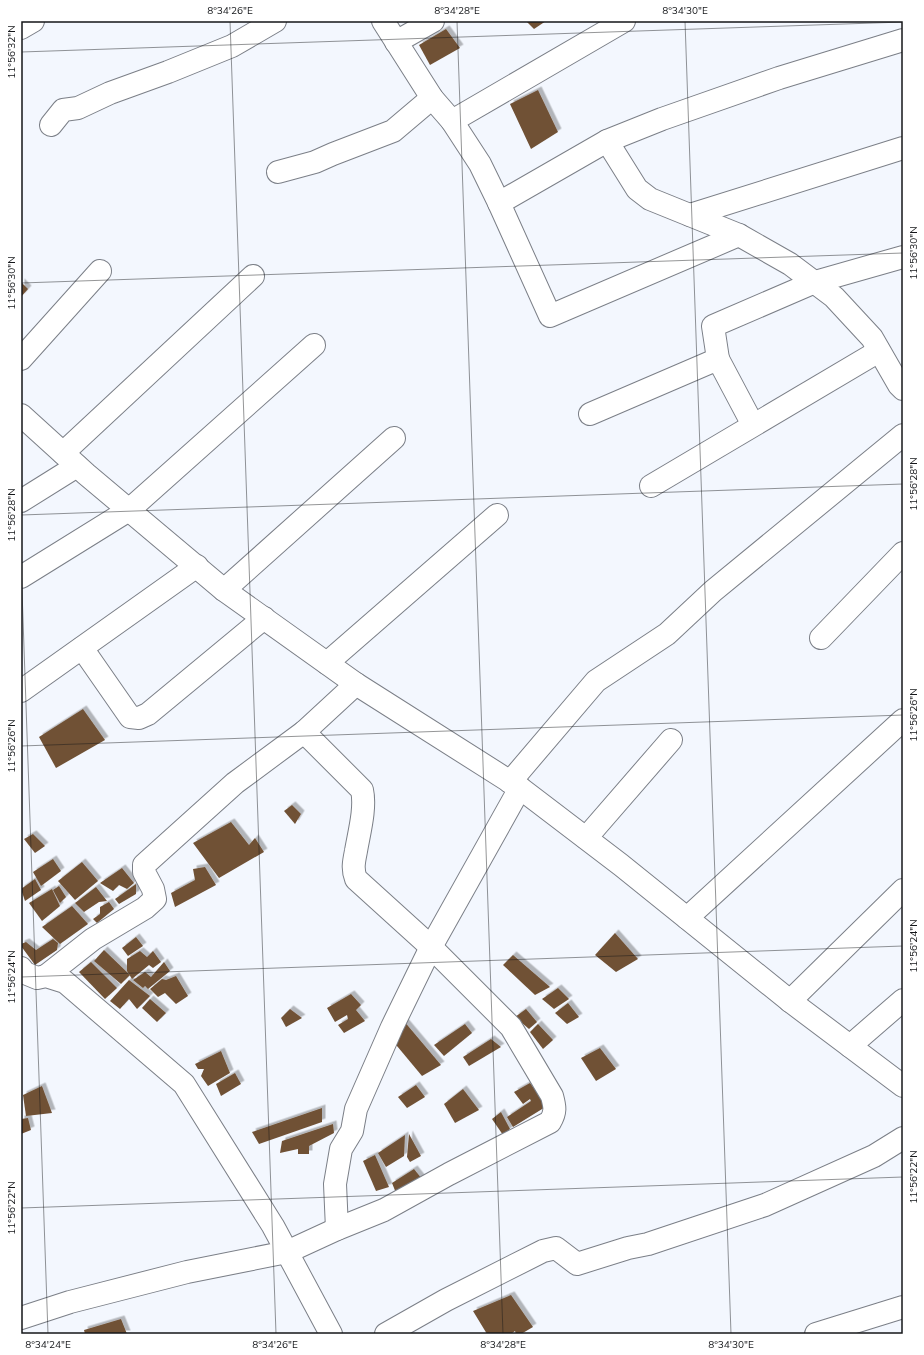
<svg xmlns="http://www.w3.org/2000/svg" width="924" height="1355" viewBox="0 0 924 1355" font-family="Mulish,sans-serif">
	<style>
		.building { fill: #705135; filter: url(#shadow) }
		.lines { fill: none; stroke-linecap: round; stroke-linejoin: round }
		.minor-casing { stroke: #7b7f87; stroke-width: 24 }
		.minor { stroke: #fff; stroke-width: 22 }
		.ticks { fill: none; stroke: #141619; stroke-width: 1; stroke-opacity: 0.45 }
		.neatline { fill: none; stroke: #141619; stroke-width: 1.5 }
		.ticks-label { font-size: 10px; text-anchor: middle; fill: #141619 }
	</style>
	<defs>
		<filter id="shadow"><feDropShadow dx="3.5" dy="-3.5" stdDeviation="0" flood-color="#0004"/></filter>
	</defs>
	<rect width="100%" height="100%" fill="#f3f7fe"/>
	<g class="building">
		<polygon points="526,21 546,21 534,29"/>
		<polygon points="446,29 460,48 430,65 419,45"/>
		<polygon points="538,90 558,132 531,149 510,104"/>
		<polygon points="21,282 28,289 21,297"/>
		<polygon points="83,709 105,740 56,768 39,737"/>
		<polygon points="292,805 301,814 295,824 284,811"/>
		<polygon points="231,822 249,845 255,838 264,852 219,878 193,843"/>
		<polygon points="33,834 45,846 35,853 24,839"/>
		<polygon points="53,859 61,871 41,886 33,872"/>
		<polygon points="82,862 98,881 75,900 58,881"/>
		<polygon points="205,867 216,885 175,907 171,893 195,880 193,869"/>
		<polygon points="122,868 134,883 127,889 119,885 113,891 100,883"/>
		<polygon points="35,879 41,890 25,901 21,889"/>
		<polygon points="136,884 136,894 119,904 115,899"/>
		<polygon points="59,886 66,897 60,903 53,890"/>
		<polygon points="96,887 107,901 99,902 84,912 75,903"/>
		<polygon points="52,889 60,906 42,921 29,903"/>
		<polygon points="109,902 114,909 97,923 93,919 100,914 100,907"/>
		<polygon points="72,906 88,924 60,944 42,927"/>
		<polygon points="615,933 638,959 616,972 595,955"/>
		<polygon points="136,937 143,946 128,956 122,948"/>
		<polygon points="53,939 58,943 57,950 35,965 21,946 21,944 26,942 36,950"/>
		<polygon points="104,950 130,975 121,984 94,961"/>
		<polygon points="140,951 147,957 153,951 161,962 153,968 149,965 132,979 127,971 127,959"/>
		<polygon points="513,955 550,987 535,995 503,965"/>
		<polygon points="91,962 117,988 105,999 79,972"/>
		<polygon points="164,962 170,971 148,989 145,986 143,988 133,980 145,972 151,977"/>
		<polygon points="176,976 188,996 176,1004 165,993 158,997 150,989 162,979 166,980"/>
		<polygon points="129,980 150,996 137,1009 129,999 120,1009 110,1001"/>
		<polygon points="558,988 569,999 554,1009 542,999"/>
		<polygon points="351,994 361,1005 356,1010 365,1021 344,1033 338,1025 348,1019 347,1015 335,1022 327,1008"/>
		<polygon points="150,999 166,1013 157,1022 142,1008"/>
		<polygon points="568,1003 579,1017 567,1024 555,1013"/>
		<polygon points="290,1009 302,1018 286,1027 281,1018"/>
		<polygon points="526,1009 537,1022 529,1029 515,1017"/>
		<polygon points="403,1020 441,1065 422,1076 392,1040"/>
		<polygon points="465,1024 472,1033 444,1056 434,1045"/>
		<polygon points="538,1024 553,1040 543,1049 530,1032"/>
		<polygon points="491,1039 501,1047 469,1066 463,1057"/>
		<polygon points="600,1048 616,1069 596,1081 581,1058"/>
		<polygon points="221,1051 230,1073 208,1086 201,1076 204,1069 198,1069 195,1064"/>
		<polygon points="235,1073 241,1084 221,1096 216,1084"/>
		<polygon points="530,1083 547,1106 513,1127 507,1117 531,1101 530,1099 523,1104 514,1092"/>
		<polygon points="416,1085 425,1097 407,1108 398,1097"/>
		<polygon points="42,1086 52,1113 26,1116 23,1095"/>
		<polygon points="463,1089 479,1110 455,1123 444,1104"/>
		<polygon points="322,1108 322,1122 259,1144 252,1132"/>
		<polygon points="501,1112 510,1129 503,1135 492,1119"/>
		<polygon points="28,1118 31,1130 21,1134 21,1119"/>
		<polygon points="333,1124 334,1133 309,1146 309,1154 298,1154 298,1149 280,1153 282,1141"/>
		<polygon points="409,1134 421,1156 410,1162 407,1157"/>
		<polygon points="405,1135 404,1156 386,1167 378,1153"/>
		<polygon points="375,1155 389,1187 376,1191 363,1161"/>
		<polygon points="414,1169 422,1179 396,1193 392,1183"/>
		<polygon points="511,1295 533,1327 521,1334 516,1334 515,1331 511,1334 487,1334 473,1311"/>
		<polygon points="121,1319 127,1334 85,1334 84,1330"/>
	</g>
	<g class="lines">
		<g class="minor-casing">
			<g id="minor">
				<polyline points="383,21 432,98 452,121 480,164 499,203 550,316 739,235"/>
				<polyline points="21,28 33,21"/>
				<polyline points="396,42 433,21"/>
				<polyline points="452,121 624,21"/>
				<polyline points="51,125 63,110 78,108 110,93 168,72 232,46 275,21"/>
				<polyline points="607,141 637,189 650,199 739,235 790,264 834,297 872,338 899,385 903,389"/>
				<polyline points="278,172 315,162 333,154 393,131 432,98"/>
				<polyline points="499,203 607,141 662,119 779,78 903,40"/>
				<polyline points="690,215 903,148"/>
				<polyline points="21,359 100,271"/>
				<polyline points="718,359 713,326 815,282 903,257"/>
				<polyline points="590,414 718,359 753,425"/>
				<polyline points="21,415 86,474 224,590 356,684 520,788 621,865 790,1001 903,1086"/>
				<polyline points="63,453 253,276"/>
				<polyline points="651,486 879,351"/>
				<polyline points="21,501 77,466"/>
				<polyline points="21,577 129,510 314,345"/>
				<polyline points="224,590 394,438"/>
				<polyline points="821,638 903,553"/>
				<polyline points="82,648 130,717 139,718 148,714 264,618"/>
				<polyline points="327,663 497,515"/>
				<polyline points="21,691 197,566"/>
				<polyline points="510,782 596,681 667,634 713,591 903,435"/>
				<polyline points="586,838 671,740"/>
				<polyline points="687,918 903,720"/>
				<polyline points="21,968 25,973 37,978 46,976 65,982 184,1084 273,1226 331,1334"/>
				<polyline points="46,976 93,939 145,908 155,899 153,889 144,872 144,865 235,783 304,732 356,684"/>
				<polyline points="790,1001 903,890"/>
				<polyline points="850,1046 903,1000"/>
				<polyline points="337,1229 335,1184 341,1149 352,1131 356,1109 392,1027 431,947 520,788"/>
				<path d="M21,1318L70,1302L187,1272L287,1252L337,1229L384,1210L449,1174L550,1122C556,1112 555,1107 552,1096L511,1027L431,947L356,879C352,869 354,861 356,851C359,833 366,808 362,790L304,732"/>
				<polyline points="386,1334 446,1300 543,1251 556,1248 577,1264 628,1248 648,1244 765,1205 874,1156 903,1138"/>
				<polyline points="816,1334 903,1307"/>
			</g>
		</g>
		<use href="#minor" class="minor"/>
	</g>
	<path class="ticks" d="M230,21L276,1334M457,21L503,1334M685,21L731,1334M21,52L903,22M21,283L903,253M21,515L903,484M21,562L48,1334M21,746L903,715M21,977L903,946M21,1208L903,1177"/>
	<rect width="924" height="1355" fill="none" stroke="#ffffff" stroke-width="44"/>
	<rect x="22" y="22" width="880" height="1311" class="neatline"/>
	<g class="ticks-label">
		<text x="230" y="14">8°34'26"E</text>
		<text x="457" y="14">8°34'28"E</text>
		<text x="685" y="14">8°34'30"E</text>
		<text transform="translate(11 52) rotate(-90)" y="4">11°56'32"N</text>
		<text transform="translate(913 253) rotate(-90)" y="4">11°56'30"N</text>
		<text transform="translate(11 283) rotate(-90)" y="4">11°56'30"N</text>
		<text transform="translate(913 484) rotate(-90)" y="4">11°56'28"N</text>
		<text transform="translate(11 515) rotate(-90)" y="4">11°56'28"N</text>
		<text transform="translate(913 715) rotate(-90)" y="4">11°56'26"N</text>
		<text transform="translate(11 746) rotate(-90)" y="4">11°56'26"N</text>
		<text transform="translate(913 946) rotate(-90)" y="4">11°56'24"N</text>
		<text transform="translate(11 977) rotate(-90)" y="4">11°56'24"N</text>
		<text transform="translate(913 1177) rotate(-90)" y="4">11°56'22"N</text>
		<text transform="translate(11 1208) rotate(-90)" y="4">11°56'22"N</text>
		<text x="48" y="1348">8°34'24"E</text>
		<text x="275" y="1348">8°34'26"E</text>
		<text x="503" y="1348">8°34'28"E</text>
		<text x="731" y="1348">8°34'30"E</text>
	</g>
</svg>
